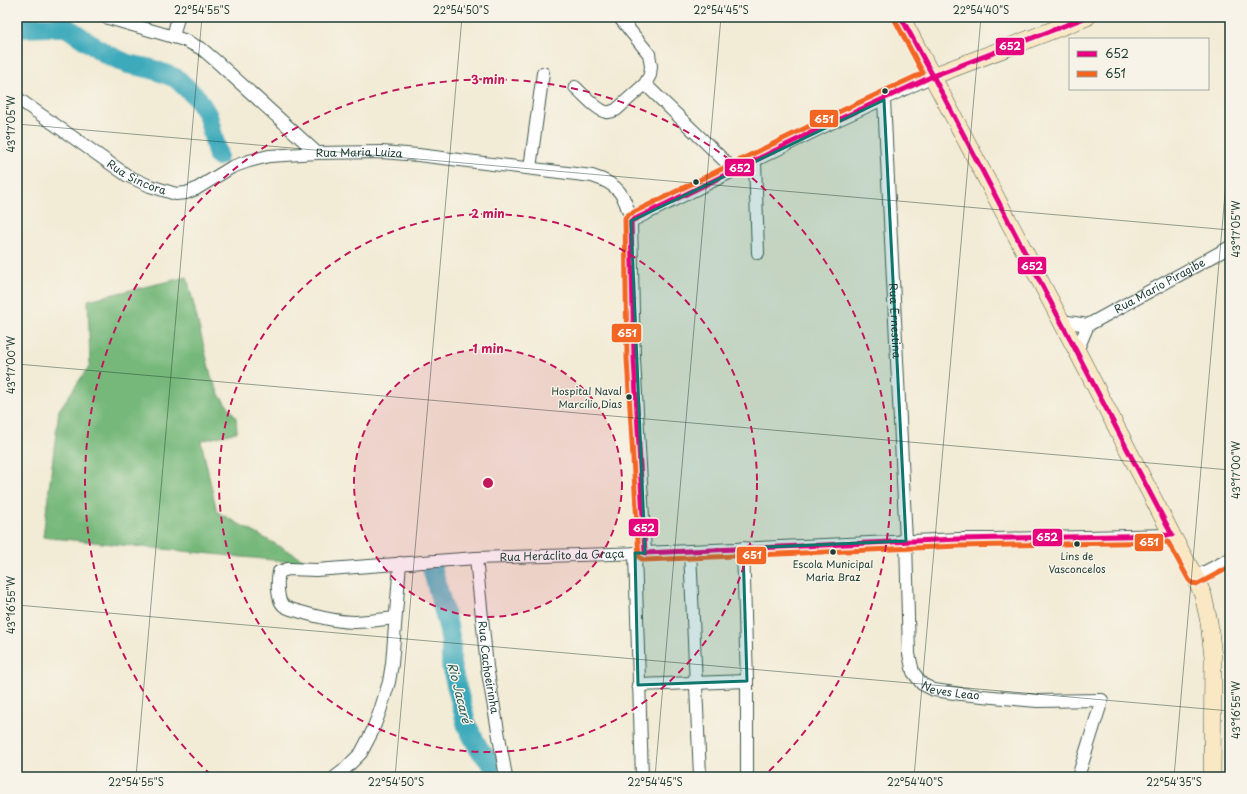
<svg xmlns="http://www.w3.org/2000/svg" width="1247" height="794" viewBox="0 0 1247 794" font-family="'Playpen Sans',sans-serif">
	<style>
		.forest { fill: #76b87a; stroke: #4a7a57 }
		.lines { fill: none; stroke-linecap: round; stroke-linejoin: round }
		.river { stroke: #3caabb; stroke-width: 20 }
		.street-casing { stroke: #3f574c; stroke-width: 14 }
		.secondary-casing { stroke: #3f574c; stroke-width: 18 }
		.street { stroke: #fff; stroke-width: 12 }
		.secondary { stroke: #fae7c3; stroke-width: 17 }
		.bus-1-casing { stroke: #f7f3e8; stroke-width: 8 }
		.bus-2-casing { stroke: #f7f3e8; stroke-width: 8 }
		.bus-1 { stroke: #e5007d; stroke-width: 5 }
		.bus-2 { stroke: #f26522; stroke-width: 5 }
		.marked { fill: #0f766e; fill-opacity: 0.2; stroke: #0f766e; stroke-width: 3; stroke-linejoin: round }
		.ticks { fill: none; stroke: #1f3d34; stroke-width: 1; stroke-opacity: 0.45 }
		.ring { fill: none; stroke: #c2185b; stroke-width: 2; stroke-dasharray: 7 5 }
		.bus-dot { fill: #1f3d34; stroke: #f7f3e8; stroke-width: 1.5 }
		.labels { text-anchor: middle; stroke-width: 3; stroke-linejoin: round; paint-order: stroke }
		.bus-label { font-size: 10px; fill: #1f3d34; stroke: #f7f3e8 }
		.street-label { font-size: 11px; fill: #1f3d34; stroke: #f7f3e8 }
		.water-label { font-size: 12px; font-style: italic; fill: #285e5c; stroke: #f7f3e8 }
		.centre { fill: #c2185b; stroke: #f7f3e8; stroke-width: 2 }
		.ring-label { font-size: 12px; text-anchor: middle; font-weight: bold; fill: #c2185b; stroke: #f7f3e8; stroke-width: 3; stroke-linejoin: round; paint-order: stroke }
		.line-badge { stroke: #f7f3e8; stroke-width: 1.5 }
		.badge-label { font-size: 11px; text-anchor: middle; font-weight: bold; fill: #fff }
		.neatline { fill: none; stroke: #1f3d34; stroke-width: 1.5 }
		.ticks-label { font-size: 10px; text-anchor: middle; fill: #1f3d34 }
	</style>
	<rect width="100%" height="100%" fill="#f7f3e8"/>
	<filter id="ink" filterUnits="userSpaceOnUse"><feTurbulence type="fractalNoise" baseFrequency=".025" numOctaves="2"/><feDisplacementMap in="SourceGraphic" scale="8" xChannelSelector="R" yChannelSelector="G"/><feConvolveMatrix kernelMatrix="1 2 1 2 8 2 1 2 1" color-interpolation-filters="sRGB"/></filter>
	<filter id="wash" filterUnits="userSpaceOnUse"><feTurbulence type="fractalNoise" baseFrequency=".012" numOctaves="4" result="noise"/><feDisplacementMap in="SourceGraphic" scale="16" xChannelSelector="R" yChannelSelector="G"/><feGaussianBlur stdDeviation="0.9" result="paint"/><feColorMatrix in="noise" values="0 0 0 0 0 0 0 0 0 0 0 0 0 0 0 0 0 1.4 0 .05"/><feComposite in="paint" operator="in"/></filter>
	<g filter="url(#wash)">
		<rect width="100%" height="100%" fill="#f2ebd5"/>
		<polygon class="forest" points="187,277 211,376 220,396 236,417 237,432 201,441 217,512 312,564 43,537 59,410 90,365 88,300"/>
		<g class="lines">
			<g class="river">
				<polyline points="17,28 49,27 66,27 106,54 128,64 152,69 176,78 198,99 208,116 218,156"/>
				<polyline points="432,568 448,626 451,642 451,665 467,726 479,749 492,764"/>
			</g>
		</g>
	</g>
	<g filter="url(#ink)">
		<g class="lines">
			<g class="street-casing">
				<g id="street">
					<polyline points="105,17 184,40 202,49 216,61 317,153"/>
					<polyline points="173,37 178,17"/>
					<polyline points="645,84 734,170"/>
					<path d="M575,87C582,93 597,110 606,112C609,113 612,111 616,110L645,84L650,75L651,66L649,54L619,17"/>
					<path id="s1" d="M17,98L128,176L150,186L176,194L186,193L196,189L232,167L249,161L269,156L317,153L382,152L418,155L592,176C619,184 625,195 631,221L634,359L645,553"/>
					<path id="s2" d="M884,100L906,541L909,654L913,672L922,684L934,690L961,694L1037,701L1102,700L1078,777"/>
					<polyline points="755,161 758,253"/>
					<polyline points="530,168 543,73"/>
					<polyline points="631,221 833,122 933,76"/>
					<path id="s3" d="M1061,321L1088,325L1230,247"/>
					<polyline points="1077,351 1088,325"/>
					<polyline points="743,548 747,681 747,775"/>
					<polyline points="690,551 700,776"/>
					<polyline points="635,553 642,777"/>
					<path id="s4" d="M476,558L487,667L506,777"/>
					<polyline points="1195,577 1230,559"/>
					<path id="s5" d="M395,618C382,619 368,622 355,622C337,622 318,617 301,612C295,610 287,609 283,605C277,600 277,580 279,572L288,569L316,570L476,558L645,553L959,539H995L1172,535"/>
					<polyline points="638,685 747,681"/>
					<polyline points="335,777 343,771 361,753 372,732 380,711 389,682 392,664 400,563"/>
				</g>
			</g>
			<g class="secondary-casing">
				<g id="secondary">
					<polyline points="901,17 1077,351 1172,535 1195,577 1203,595 1209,622 1213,657 1212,777"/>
					<polyline points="933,76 1087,17"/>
				</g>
			</g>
			<use href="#street" class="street"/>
			<use href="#secondary" class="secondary"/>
			<g class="bus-1-casing">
				<g id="bus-1">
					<polyline points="901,17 933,76"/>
					<polygon points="933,76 1172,535 959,539 645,553 634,359 631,221 833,122"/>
					<polyline points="933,76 1087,17"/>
				</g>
			</g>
			<g class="bus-2-casing">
				<polyline id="bus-2" points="895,20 923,73 830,116 628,215 625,218 627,359 639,557 642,559 645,560 959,546 1168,542 1189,580 1192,583 1198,584 1230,567"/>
			</g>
			<use href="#bus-1" class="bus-1"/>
			<use href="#bus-2" class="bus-2"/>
		</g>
	</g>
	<path class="marked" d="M884,100L906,541L743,548L747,681L638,685L635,553H645L631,221Z"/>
	<path class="ticks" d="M17,124L1230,230M17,364L1230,470M17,605L1230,711M136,777L202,17M395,777L462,17M655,777L721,17M914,777L981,17M1174,777L1230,137"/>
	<circle cx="488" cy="483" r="134" fill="#c2185b" fill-opacity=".12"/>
	<g class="ring">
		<circle cx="488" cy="483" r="134"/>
		<circle cx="488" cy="483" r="269"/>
		<path d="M211 775A403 403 0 1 1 765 775"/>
	</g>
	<g class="bus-dot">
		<circle cx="885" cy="91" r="3.5"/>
		<circle cx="696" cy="182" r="3.5"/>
		<circle cx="629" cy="397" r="3.5"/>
		<circle cx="1077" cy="544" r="3.5"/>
		<circle cx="833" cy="552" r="3.5"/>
	</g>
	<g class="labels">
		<g class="bus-label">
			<text x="622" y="395" text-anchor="end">Hospital Naval<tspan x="622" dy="13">Marcílio Dias</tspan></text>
			<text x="1077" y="560">Lins de<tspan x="1077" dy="13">Vasconcelos</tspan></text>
			<text x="833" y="568">Escola Municipal<tspan x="833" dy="13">Maria Braz</tspan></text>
		</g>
		<g class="street-label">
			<text dy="4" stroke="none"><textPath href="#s1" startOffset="379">Rua Maria Luiza</textPath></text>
			<text dy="4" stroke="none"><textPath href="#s1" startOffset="144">Rua Sincora</textPath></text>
			<text dy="4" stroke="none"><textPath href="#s3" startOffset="109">Rua Mario Piragibe</textPath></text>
			<text dy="4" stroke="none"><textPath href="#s2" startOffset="221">Rua Ernestina</textPath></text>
			<text dy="4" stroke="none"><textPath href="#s5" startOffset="433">Rua Heráclito da Graça</textPath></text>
			<text dy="4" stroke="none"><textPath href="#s4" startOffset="110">Rua Cachoeirinha</textPath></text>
			<text dy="4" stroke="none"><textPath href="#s2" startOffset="618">Neves Leao</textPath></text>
		</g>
		<g class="water-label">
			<text transform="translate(459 693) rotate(76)" y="4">Rio Jacaré</text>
		</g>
	</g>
	<circle cx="488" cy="483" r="6" class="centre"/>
	<g class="ring-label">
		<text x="488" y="84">3 min</text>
		<text x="488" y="218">2 min</text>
		<text x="488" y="353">1 min</text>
	</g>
	<g class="line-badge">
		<rect x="995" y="37" width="30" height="19" rx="4" fill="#e5007d"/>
		<rect x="809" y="109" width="30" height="19" rx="4" fill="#f26522"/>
		<rect x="724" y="158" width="31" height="19" rx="4" fill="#e5007d"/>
		<rect x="1017" y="256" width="30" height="19" rx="4" fill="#e5007d"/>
		<rect x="611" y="323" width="31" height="20" rx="4" fill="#f26522"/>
		<rect x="628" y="518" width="31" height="19" rx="4" fill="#e5007d"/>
		<rect x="1032" y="528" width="31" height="19" rx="4" fill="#e5007d"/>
		<rect x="1134" y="533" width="30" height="19" rx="4" fill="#f26522"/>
		<rect x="736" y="546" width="31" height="19" rx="4" fill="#f26522"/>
	</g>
	<g class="badge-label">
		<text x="1010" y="50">652</text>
		<text x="824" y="123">651</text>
		<text x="740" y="172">652</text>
		<text x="1032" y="270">652</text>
		<text x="627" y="337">651</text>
		<text x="644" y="532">652</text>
		<text x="1047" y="541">652</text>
		<text x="1149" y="546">651</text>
		<text x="752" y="559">651</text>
	</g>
	<rect width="1247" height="794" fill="none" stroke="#f7f3e8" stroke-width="44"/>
	<rect x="1069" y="38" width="140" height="52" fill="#f7f3e8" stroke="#a1aaa0"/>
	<rect x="1077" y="51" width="20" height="6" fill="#e5007d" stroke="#a1aaa0"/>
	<text x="1105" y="58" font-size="12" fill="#1f3d34">652</text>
	<rect x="1077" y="71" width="20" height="6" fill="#f26522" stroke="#a1aaa0"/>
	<text x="1105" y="78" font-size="12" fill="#1f3d34">651</text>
	<rect x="22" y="22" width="1203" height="750" class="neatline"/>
	<g class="ticks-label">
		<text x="202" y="14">22°54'55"S</text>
		<text x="461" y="14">22°54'50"S</text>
		<text x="721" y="14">22°54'45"S</text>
		<text x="981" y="14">22°54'40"S</text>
		<text transform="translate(11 124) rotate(-90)" y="4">43°17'05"W</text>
		<text transform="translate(1236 229) rotate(-90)" y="4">43°17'05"W</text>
		<text transform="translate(11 365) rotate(-90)" y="4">43°17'00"W</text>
		<text transform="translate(1236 470) rotate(-90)" y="4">43°17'00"W</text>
		<text transform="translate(11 605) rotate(-90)" y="4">43°16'55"W</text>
		<text transform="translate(1236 710) rotate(-90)" y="4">43°16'55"W</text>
		<text x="136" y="786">22°54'55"S</text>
		<text x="396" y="786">22°54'50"S</text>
		<text x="655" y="786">22°54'45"S</text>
		<text x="915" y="786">22°54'40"S</text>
		<text x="1174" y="786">22°54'35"S</text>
	</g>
</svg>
